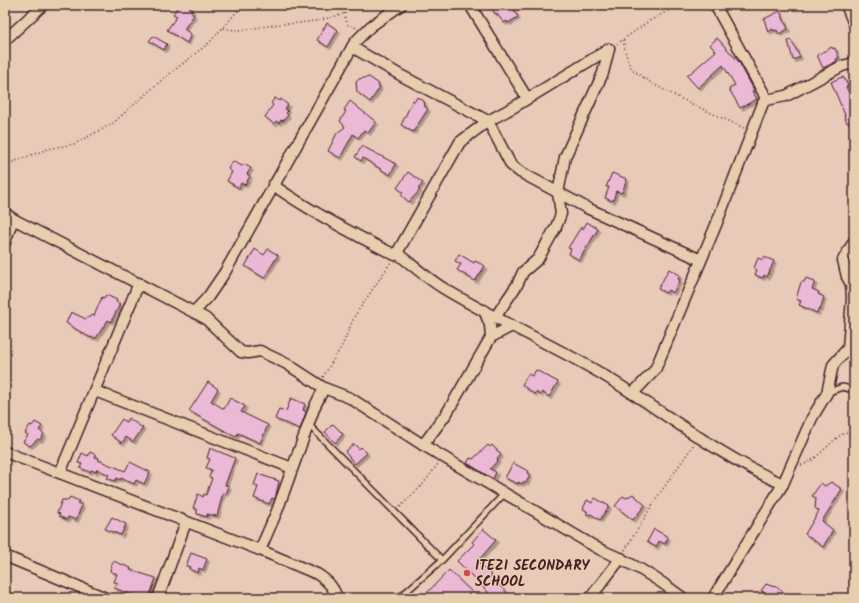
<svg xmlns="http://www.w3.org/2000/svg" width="859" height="603" viewBox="0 0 859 603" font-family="Kalam,sans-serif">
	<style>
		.built { fill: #e8c5c0 }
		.building { fill: #ebb8d5; stroke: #4a1f2b; filter: url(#shadow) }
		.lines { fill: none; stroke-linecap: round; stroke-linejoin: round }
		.service-casing { stroke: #4a1f2b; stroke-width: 8 }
		.minor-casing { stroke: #4a1f2b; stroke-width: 13 }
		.path { stroke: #4a1f2b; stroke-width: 1.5; stroke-dasharray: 1 3; stroke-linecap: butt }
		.service { stroke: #e6ceaf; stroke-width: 5 }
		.minor { stroke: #e6ceaf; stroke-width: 10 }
		.poi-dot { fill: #d1495b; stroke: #e6ceaf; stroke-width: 1.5 }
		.labels { text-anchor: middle; stroke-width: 3; stroke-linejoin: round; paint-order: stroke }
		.poi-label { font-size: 14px; font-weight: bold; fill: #4a1f2b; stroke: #e6ceaf; text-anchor: start }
	</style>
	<defs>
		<filter id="shadow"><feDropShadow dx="2.5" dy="2.5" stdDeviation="0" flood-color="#0004"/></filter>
	</defs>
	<rect width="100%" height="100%" fill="#e7cab7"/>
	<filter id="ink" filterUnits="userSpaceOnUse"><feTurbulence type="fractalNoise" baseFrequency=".025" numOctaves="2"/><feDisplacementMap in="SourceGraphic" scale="8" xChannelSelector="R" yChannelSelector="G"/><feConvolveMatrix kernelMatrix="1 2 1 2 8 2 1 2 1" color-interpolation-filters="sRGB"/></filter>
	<g filter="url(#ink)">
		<polygon class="built" points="466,552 515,598 422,598"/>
		<g class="building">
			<polygon points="179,5 192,5 189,8 193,11 191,13 194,15 184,29 191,34 187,43 167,30 177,16 173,14"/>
			<polygon points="495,5 511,5 518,17 508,23 507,21 504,23 496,13 495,14 491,7"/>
			<polygon points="780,11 788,29 779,34 777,30 774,31 773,29 768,32 764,19"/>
			<polygon points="327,23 338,30 328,47 317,40"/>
			<polygon points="153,36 167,44 164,50 149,41"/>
			<polygon points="717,38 739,62 754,90 752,91 757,99 740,108 729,89 735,85 723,65 698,88 687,76 716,51 710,45"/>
			<polygon points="791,40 800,57 793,60 788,41"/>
			<polygon points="832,47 833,49 835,48 839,58 836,59 837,61 823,68 817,55"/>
			<polygon points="369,77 379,84 378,86 380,87 370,102 357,92 356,82 359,79"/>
			<polygon points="842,77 844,78 848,86 846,87 854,103 854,121 847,123 844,116 845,115 831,82"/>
			<polygon points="417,97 424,101 425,107 428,109 413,132 401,125 413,100 415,101"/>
			<polygon points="275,98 280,101 281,99 288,105 285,109 288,111 286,113 288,115 283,121 281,120 279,123 276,121 274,124 265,117 273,105 271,103"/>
			<polygon points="350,101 376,122 368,133 364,130 358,138 353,134 340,158 328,151 337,133 345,127 340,121 346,111 344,110"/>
			<polygon points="362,146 396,164 390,175 363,158 361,161 355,157"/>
			<polygon points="233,161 242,166 243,164 251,168 247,174 250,176 245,185 241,183 239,188 227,181 232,172 228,169"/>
			<polygon points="408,172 423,183 418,189 420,190 409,202 401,195 403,192 397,188"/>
			<polygon points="612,173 627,179 622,193 616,191 613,201 605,198 609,187 606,187"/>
			<polygon points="587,222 598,229 579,260 569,254 571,249 568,248 581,227 583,229"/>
			<polygon points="255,249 264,255 268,249 278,255 264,278 245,266"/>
			<polygon points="459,254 474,263 475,261 485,266 475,281 457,270 461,264 455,261"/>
			<polygon points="764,257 774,261 767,277 764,275 763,278 755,275 757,270 754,268 758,258 763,260"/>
			<polygon points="669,269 680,275 678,279 680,280 673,293 668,290 666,293 658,289"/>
			<polygon points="806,278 815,282 812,289 819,292 818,294 824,297 820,310 818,309 817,313 799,305 801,301 796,299 801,282 804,282"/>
			<polygon points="106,295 117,300 116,302 120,304 111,322 108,320 96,338 89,337 66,323 71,312 86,319 92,315 94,316 102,297 104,298"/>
			<polygon points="536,370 558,382 549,397 542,392 540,395 536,392 534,394 522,385 528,374 532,376"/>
			<polygon points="208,382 218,389 211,401 224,409 230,398 245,406 241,412 268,425 260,443 238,433 236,437 189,411"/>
			<polygon points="291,398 305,404 303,410 306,412 300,429 275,419 279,409 286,411"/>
			<polygon points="128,418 143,428 133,442 126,437 122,443 111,435 122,419 126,422"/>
			<polygon points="35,422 42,426 39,430 44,434 40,440 38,439 30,446 23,442 28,435 25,433 30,425 32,426"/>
			<polygon points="333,424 343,434 335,443 325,432"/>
			<polygon points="354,444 359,449 361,447 367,453 355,464 345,452"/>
			<polygon points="488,445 490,447 492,445 501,455 497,459 498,460 490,469 496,472 493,479 467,463 470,458 473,459"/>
			<polygon points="210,448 235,458 225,485 229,486 226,494 223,493 217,516 207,514 207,517 197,514 197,509 193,508 198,494 203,497 204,494 206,495 212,478 209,477 212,470 206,468 210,459 207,458"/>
			<polygon points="90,452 96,455 95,457 99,458 98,460 125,471 130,462 150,472 144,484 136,480 134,484 121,478 120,480 117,478 115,481 107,478 109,475 97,469 96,472 91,470 90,472 80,468 82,464 78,463 82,453 88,456"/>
			<polygon points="513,463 528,471 527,473 530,475 526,483 524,481 522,484 518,482 518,484 505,478"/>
			<polygon points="258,474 279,481 275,499 272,498 269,504 254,498 258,487 254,485"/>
			<polygon points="831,482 842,489 822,521 833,530 823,547 805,534 819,511 815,508 816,498 812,496 821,483 825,486"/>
			<polygon points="633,494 645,505 633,520 615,506 623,496 626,498"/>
			<polygon points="70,497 79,501 77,503 82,505 76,520 68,517 67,520 59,516 60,514 57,513 62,500 68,500"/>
			<polygon points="595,498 609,506 600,520 591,514 587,515 587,511 583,509 587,500 592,503"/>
			<polygon points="112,517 126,524 121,535 105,529"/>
			<polygon points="483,529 496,540 477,562 492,576 490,577 513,598 494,598 457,561 474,544 472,542"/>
			<polygon points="654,529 668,537 665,544 659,541 656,547 647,542"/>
			<polygon points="191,553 207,559 203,570 199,568 198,573 189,569 190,567 186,566"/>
			<polygon points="113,561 131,568 130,570 156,578 149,598 141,598 114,588 118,583 114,582 117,574 110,571"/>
			<polygon points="449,570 478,598 422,598"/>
			<polygon points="766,584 774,587 775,586 785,593 781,598 760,598 764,592 761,591"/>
		</g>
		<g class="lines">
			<g class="service-casing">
				<g id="service">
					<polyline points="827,393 842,387 854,390"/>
					<polyline points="309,425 442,560"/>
					<polyline points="399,598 442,560 505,493"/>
				</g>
			</g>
			<g class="minor-casing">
				<g id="minor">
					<polyline points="470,5 527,98"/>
					<polyline points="715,5 763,92 766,100"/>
					<polyline points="846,5 854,24"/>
					<polyline points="5,40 43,5"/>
					<polyline points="352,47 402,76 488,121 511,165 520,172 587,208 701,260"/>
					<path d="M273,185C311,212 353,234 395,255L397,253C412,265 427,278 443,288C494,319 549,343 600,373C662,410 717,455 783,484"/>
					<path d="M5,213L13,219L205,318L241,352L248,353L260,351L287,364L324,388L350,398L423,445L599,549C629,561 657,578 683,598"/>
					<polyline points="5,242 13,219"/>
					<polyline points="397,253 460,142 488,121 514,107 609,49"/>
					<polyline points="484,310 490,325 491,337"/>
					<polyline points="194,312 208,297 225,272 355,42 371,26 401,5"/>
					<polyline points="496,316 517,285 523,272 538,259 556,227 561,214 558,193 565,157 603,73 609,49"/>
					<polyline points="95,391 292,468"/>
					<polyline points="633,393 655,370 663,351 716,225 763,103 766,100 786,96 842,66 854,63"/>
					<polyline points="423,445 447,413 491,337 512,326"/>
					<path d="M5,452L260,550L317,574C327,580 334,587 337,598"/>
					<polyline points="60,473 139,283"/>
					<polyline points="260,550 277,511 315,406 324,388"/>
					<polyline points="5,556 106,598"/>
					<polyline points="158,598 186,522"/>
					<polyline points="590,598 621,558"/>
					<polyline points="713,598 783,484 812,418 827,393 833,365 848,348 852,298 851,284 847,277 843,260 854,241"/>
				</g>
			</g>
			<g class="path">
				<polyline points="345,5 345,18 348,25 357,28"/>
				<path d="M224,28C245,34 264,24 285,24C305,23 326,20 345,13"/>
				<path d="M623,40C625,49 626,59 631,67C643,84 721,117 744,128"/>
				<polyline points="617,44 649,21 679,5"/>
				<polyline points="5,165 48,149 74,144 112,124 163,79 209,43 243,5"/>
				<polyline points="323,377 343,344 354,317 391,262"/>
				<path d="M801,465C822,460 831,434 854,430"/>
				<polyline points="400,507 424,483 438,464"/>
				<polyline points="625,550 656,499 694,444"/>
			</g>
			<use href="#service" class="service"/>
			<use href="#minor" class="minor"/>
		</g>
	</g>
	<circle class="poi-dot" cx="467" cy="573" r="4"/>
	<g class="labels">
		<g class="poi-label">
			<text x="475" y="570">ITEZI SECONDARY<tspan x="475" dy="16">SCHOOL</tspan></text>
		</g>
	</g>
	<rect width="859" height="603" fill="none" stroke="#e6ceaf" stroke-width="20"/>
	<rect x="10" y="10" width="839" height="583" fill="none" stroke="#4a1f2b" stroke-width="1.5" filter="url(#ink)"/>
</svg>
